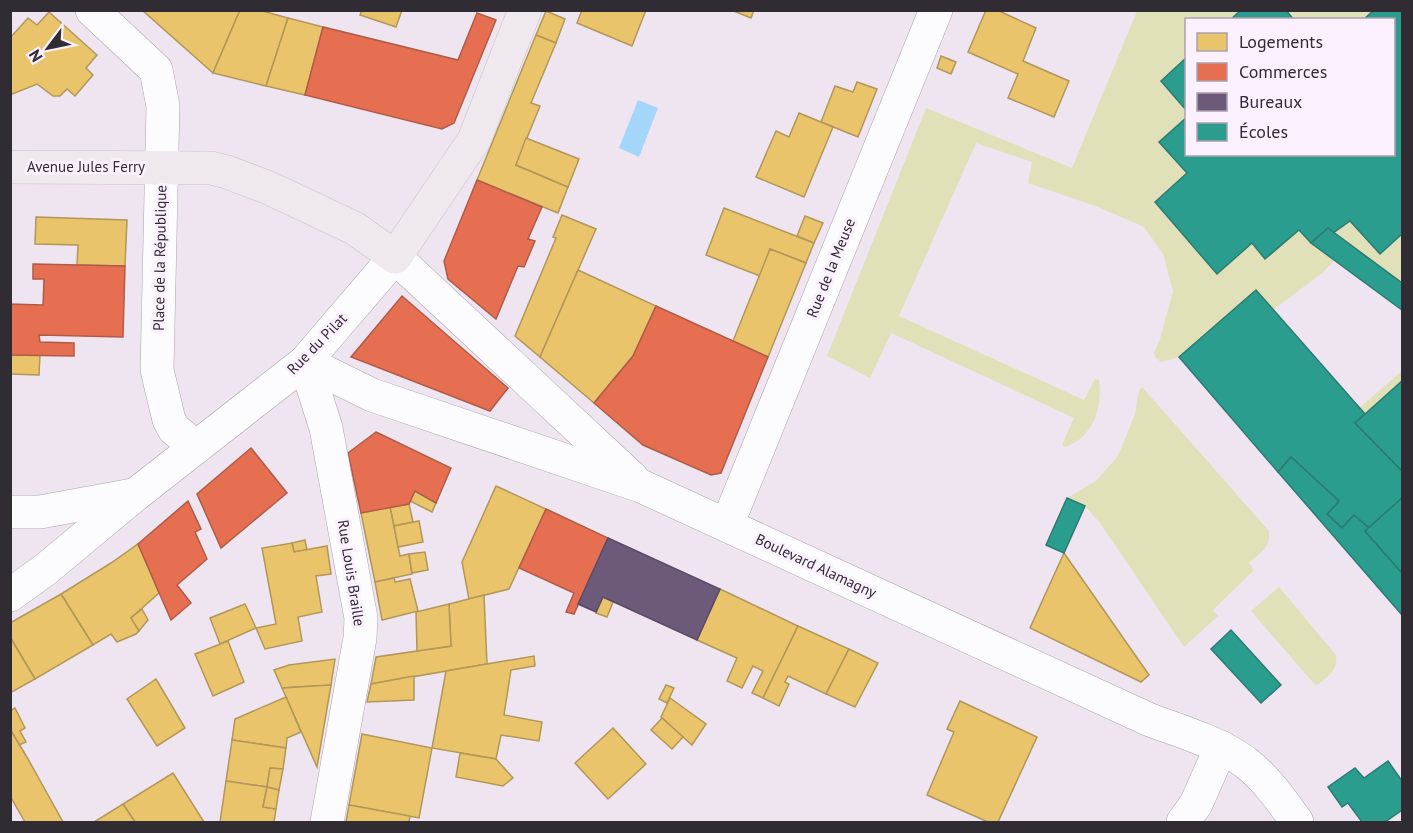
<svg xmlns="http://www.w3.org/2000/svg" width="1413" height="833" viewBox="0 0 1413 833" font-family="'PT Sans',sans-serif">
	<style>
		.green { fill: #e0e1b9 }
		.water { fill: #a4d6fa }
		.homes { fill: #e9c46a; stroke: #b2965a; stroke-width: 1.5 }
		.shops { fill: #e76f51; stroke: #b05b48; stroke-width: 1.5 }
		.offices { fill: #6d597a; stroke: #5b4b65; stroke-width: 1.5 }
		.schools { fill: #2a9d8f; stroke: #2c7b73; stroke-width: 1.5 }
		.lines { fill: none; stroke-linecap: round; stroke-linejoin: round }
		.minor-casing { stroke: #aaa4ad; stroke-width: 34 }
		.major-casing { stroke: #c7c3c9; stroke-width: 34 }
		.minor { stroke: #fcfbfd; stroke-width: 33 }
		.major { stroke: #efe9ef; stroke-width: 33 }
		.labels { text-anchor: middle; stroke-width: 6; stroke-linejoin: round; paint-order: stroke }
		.street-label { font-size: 15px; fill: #312b33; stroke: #faf0fe }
	</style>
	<rect width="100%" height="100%" fill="#eee5f1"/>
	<g class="green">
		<path d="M1137,11H1241L1230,19L1186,20V58L1161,81L1186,110V118L1159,142L1187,173L1155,203L1217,274L1252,243L1265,258L1299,230L1335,260L1321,274L1273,310L1256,291L1179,357L1161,362L1156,358L1154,353L1160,339L1173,291L1163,254L1144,227L1098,207L1028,183L1032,162L976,143L899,316L1084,400L1095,379L1099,380C1103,407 1093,438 1065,447L1062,445L1074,418L891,333L870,378L827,356L926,108L1072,168Z"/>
		<polygon points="1286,11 1374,11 1363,20 1294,19"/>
		<polygon points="1350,221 1380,254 1402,234 1402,283 1333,233"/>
		<polygon points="1402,371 1402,381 1365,414 1359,408"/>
		<path d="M1142,387L1269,531C1271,548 1260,553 1249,563L1254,570L1213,610L1218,616L1184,647L1100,523L1085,506L1067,498L1096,481L1118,456L1135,414L1139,391Z"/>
		<path d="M1279,587L1336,655C1338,671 1328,676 1316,686L1251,611Z"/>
	</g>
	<polygon class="water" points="638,100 658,108 639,157 619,148"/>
	<g class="homes">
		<polygon points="142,10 240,10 213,73"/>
		<polygon points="240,10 259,10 288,18 266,86 213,73"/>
		<polygon points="362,10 402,10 396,27 360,15"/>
		<polygon points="582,10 646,10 632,46 577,23"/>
		<polygon points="731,10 754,10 751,18"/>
		<polygon points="986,10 997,10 1036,28 1023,61 1069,81 1054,117 1008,98 1018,74 968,52"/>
		<polygon points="546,11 565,19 556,43 536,35"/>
		<polygon points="49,12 97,55 86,68 93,75 75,96 67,89 60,96 53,96 37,84 10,95 10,38 28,18 37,25"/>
		<polygon points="288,18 323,27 305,95 266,86"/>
		<polygon points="536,35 556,43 531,103 540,106 516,165 568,187 558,213 477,180"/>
		<polygon points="941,56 956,62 951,74 937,68"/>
		<polygon points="857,82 877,89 858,137 821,122 835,86 853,92"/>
		<polygon points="799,113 833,127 804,197 756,177 776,131 789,137"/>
		<polygon points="526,138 579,159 568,187 516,165"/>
		<polygon points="724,208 814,243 806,263 770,249 760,276 706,255"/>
		<polygon points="562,215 596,229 540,357 515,336 556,238 553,237"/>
		<polygon points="805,216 823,223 814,243 797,236"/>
		<polygon points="36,217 127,220 125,266 77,265 78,245 35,244"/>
		<polygon points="770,249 806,263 768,357 733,341"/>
		<polygon points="578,270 656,306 633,356 594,403 540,357"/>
		<polygon points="10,355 40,355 39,375 10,374"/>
		<polygon points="496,486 546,509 509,589 469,599 462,562"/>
		<polygon points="415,491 436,503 432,512 410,501"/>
		<polygon points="409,504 413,522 394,526 390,507"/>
		<polygon points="390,507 400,556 409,554 412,574 375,582 361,513"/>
		<polygon points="419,521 423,542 398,547 394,526"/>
		<polygon points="305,540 307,550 294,552 292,543"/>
		<polygon points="292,543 294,552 327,546 331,574 316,576 322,612 298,617 302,641 265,649 256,628 276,624 262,548"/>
		<polygon points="138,544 159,593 131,618 139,631 136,634 117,642 111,634 93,645 61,594 111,563"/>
		<polygon points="425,552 428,570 412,573 409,554"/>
		<polygon points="1064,553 1149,675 1141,682 1030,628"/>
		<polygon points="394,578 395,582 410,579 418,611 382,620 375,582"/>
		<polygon points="720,589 798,626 763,698 752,693 763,671 753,666 742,688 727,681 737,658 697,640"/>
		<polygon points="61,594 93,645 35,679 10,637 10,623"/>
		<polygon points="484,595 487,664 371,684 376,657 451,646 449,604"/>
		<polygon points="603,597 613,602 607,617 596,613"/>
		<polygon points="245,604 256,628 220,644 210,618"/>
		<polygon points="449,604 451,646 417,651 416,612"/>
		<polygon points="142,609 148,620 139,631 131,618"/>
		<polygon points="798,626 849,649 826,694 788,676 785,682 789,684 779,706 763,698"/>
		<polygon points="10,637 35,679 10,693"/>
		<polygon points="228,641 244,682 213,696 195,654"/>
		<polygon points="849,649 878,663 855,707 826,694"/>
		<polygon points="534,656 535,666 511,670 504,715 542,722 539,741 501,735 496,759 432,748 446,671"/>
		<polygon points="335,659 331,685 282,688 274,670 289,665"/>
		<polygon points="414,676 414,700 367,702 371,684"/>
		<polygon points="156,679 185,728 157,746 127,699"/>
		<polygon points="331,685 317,767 282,688"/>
		<polygon points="666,685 674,688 667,703 659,699"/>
		<polygon points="286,697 301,732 287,738 286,748 232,740 235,719"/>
		<polygon points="670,698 706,724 692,745 661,717"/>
		<polygon points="960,701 1037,737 998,822 988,822 927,795 954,732 947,729"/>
		<polygon points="15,708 25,728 20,731 26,742 19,745 10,729 10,711"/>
		<polygon points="662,718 683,737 672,749 651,730"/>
		<polygon points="613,728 646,764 608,799 575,763"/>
		<polygon points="10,729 28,759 63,822 25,822 10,796"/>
		<polygon points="362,734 432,748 419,818 349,805"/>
		<polygon points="232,740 286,748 283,769 270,768 267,787 226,781"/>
		<polygon points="460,753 496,759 513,778 503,786 456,777"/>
		<polygon points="270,768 283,769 279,790 267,787"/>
		<polygon points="173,773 204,822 135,822 123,804"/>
		<polygon points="226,781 267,787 263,807 276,809 274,822 220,822"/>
		<polygon points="267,787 279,790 276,809 263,807"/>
		<polygon points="123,804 135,822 94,822"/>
		<polygon points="349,805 410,816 409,822 346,822"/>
	</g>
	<g class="shops">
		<polygon points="477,13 496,20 454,123 442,129 305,95 323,27 458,60"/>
		<polygon points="477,180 542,207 528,239 535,241 524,267 518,266 496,319 448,279 444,261"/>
		<polygon points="33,264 125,266 123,337 39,335 40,342 74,343 74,356 10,355 10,304 43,305 44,279 33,279"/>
		<polygon points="402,296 508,388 490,411 351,357"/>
		<polygon points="656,306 768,357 721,473 711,475 643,445 594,403 633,356"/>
		<polygon points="376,432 451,468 436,503 415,491 409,504 361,513 348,453"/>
		<polygon points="251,448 287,493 221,548 197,494"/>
		<polygon points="188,501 201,529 195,532 207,559 177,585 191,603 171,620 138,544"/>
		<polygon points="546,509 608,538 574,614 566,612 574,593 519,568"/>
	</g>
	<polygon class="offices" points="608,538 720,589 697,640 603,597 596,612 578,604"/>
	<g class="schools">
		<polygon points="1241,10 1286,10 1294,20 1230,20"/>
		<polygon points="1374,10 1402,10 1402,234 1380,254 1350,221 1333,233 1328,228 1311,243 1299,230 1265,259 1252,243 1217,274 1155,202 1187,173 1159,142 1186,118 1186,154 1394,154 1394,20 1363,20"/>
		<polygon points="1186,58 1186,110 1161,81"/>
		<polygon points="1328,228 1402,283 1402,310 1311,243"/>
		<polygon points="1256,290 1365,414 1355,423 1402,471 1402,498 1369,528 1354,515 1342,528 1327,514 1339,501 1291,457 1278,472 1179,357"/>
		<polygon points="1402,381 1402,471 1355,423"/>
		<polygon points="1291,457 1339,501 1327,514 1342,528 1354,515 1369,528 1365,531 1402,573 1402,615 1278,472"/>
		<polygon points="1067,498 1085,506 1064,553 1046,545"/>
		<polygon points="1402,498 1402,573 1365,531"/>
		<polygon points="1231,630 1281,685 1261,703 1211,649"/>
		<polygon points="1388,761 1402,781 1402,810 1385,822 1362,822 1348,803 1342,807 1328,787 1355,768 1364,778"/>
	</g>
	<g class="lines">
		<g class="minor-casing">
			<g id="minor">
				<polyline points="92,10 156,70 163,106 157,370 169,420 174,429 196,447"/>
				<path d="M305,362L372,395L641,486L1150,720C1183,732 1217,742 1245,762C1266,778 1282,801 1297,822"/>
				<polyline points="305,362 326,428 361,618 360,638 327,822"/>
				<polyline points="10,512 40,512 133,495"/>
				<polyline points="727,525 936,10"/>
				<polyline points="10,595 46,569 135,495 305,362 395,257 632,478"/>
				<polyline points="1183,822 1196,804 1221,747"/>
			</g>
		</g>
		<g class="major-casing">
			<polyline id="major" points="10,167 211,168 227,172 269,188 354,228 395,257 474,140 525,10"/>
		</g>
		<use href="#minor" class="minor"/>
		<use href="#major" class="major"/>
	</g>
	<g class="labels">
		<g class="street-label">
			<text x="86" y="172">Avenue Jules Ferry</text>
			<text transform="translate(160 258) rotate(-89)" y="5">Place de la République</text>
			<text transform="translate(831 268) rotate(-68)" y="5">Rue de la Meuse</text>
			<text transform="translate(317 344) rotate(-46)" y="5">Rue du Pilat</text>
			<text transform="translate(816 566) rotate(25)" y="5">Boulevard Alamagny</text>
			<text transform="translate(351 573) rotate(81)" y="5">Rue Louis Braille</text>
		</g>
	</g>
	<rect width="1413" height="833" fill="none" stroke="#312b33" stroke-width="24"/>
	<rect x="1185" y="18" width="210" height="138" fill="#faf0fe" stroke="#aaa1ad" stroke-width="1.5"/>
	<rect x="1197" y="33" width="30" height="18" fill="#e9c46a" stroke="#aaa1ad" stroke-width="1.5"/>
	<text x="1239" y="48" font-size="18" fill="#312b33">Logements</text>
	<rect x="1197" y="63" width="30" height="18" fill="#e76f51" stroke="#aaa1ad" stroke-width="1.5"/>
	<text x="1239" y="78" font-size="18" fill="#312b33">Commerces</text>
	<rect x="1197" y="93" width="30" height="18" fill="#6d597a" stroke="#aaa1ad" stroke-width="1.5"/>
	<text x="1239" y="108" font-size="18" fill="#312b33">Bureaux</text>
	<rect x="1197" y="123" width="30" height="18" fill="#2a9d8f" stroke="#aaa1ad" stroke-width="1.5"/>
	<text x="1239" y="138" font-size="18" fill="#312b33">Écoles</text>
	<g transform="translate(48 48) rotate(238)" stroke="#faf0fe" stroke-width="4.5" paint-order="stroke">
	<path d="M0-4.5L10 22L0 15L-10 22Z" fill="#312b33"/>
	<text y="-9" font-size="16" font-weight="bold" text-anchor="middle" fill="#312b33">N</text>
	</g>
</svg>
